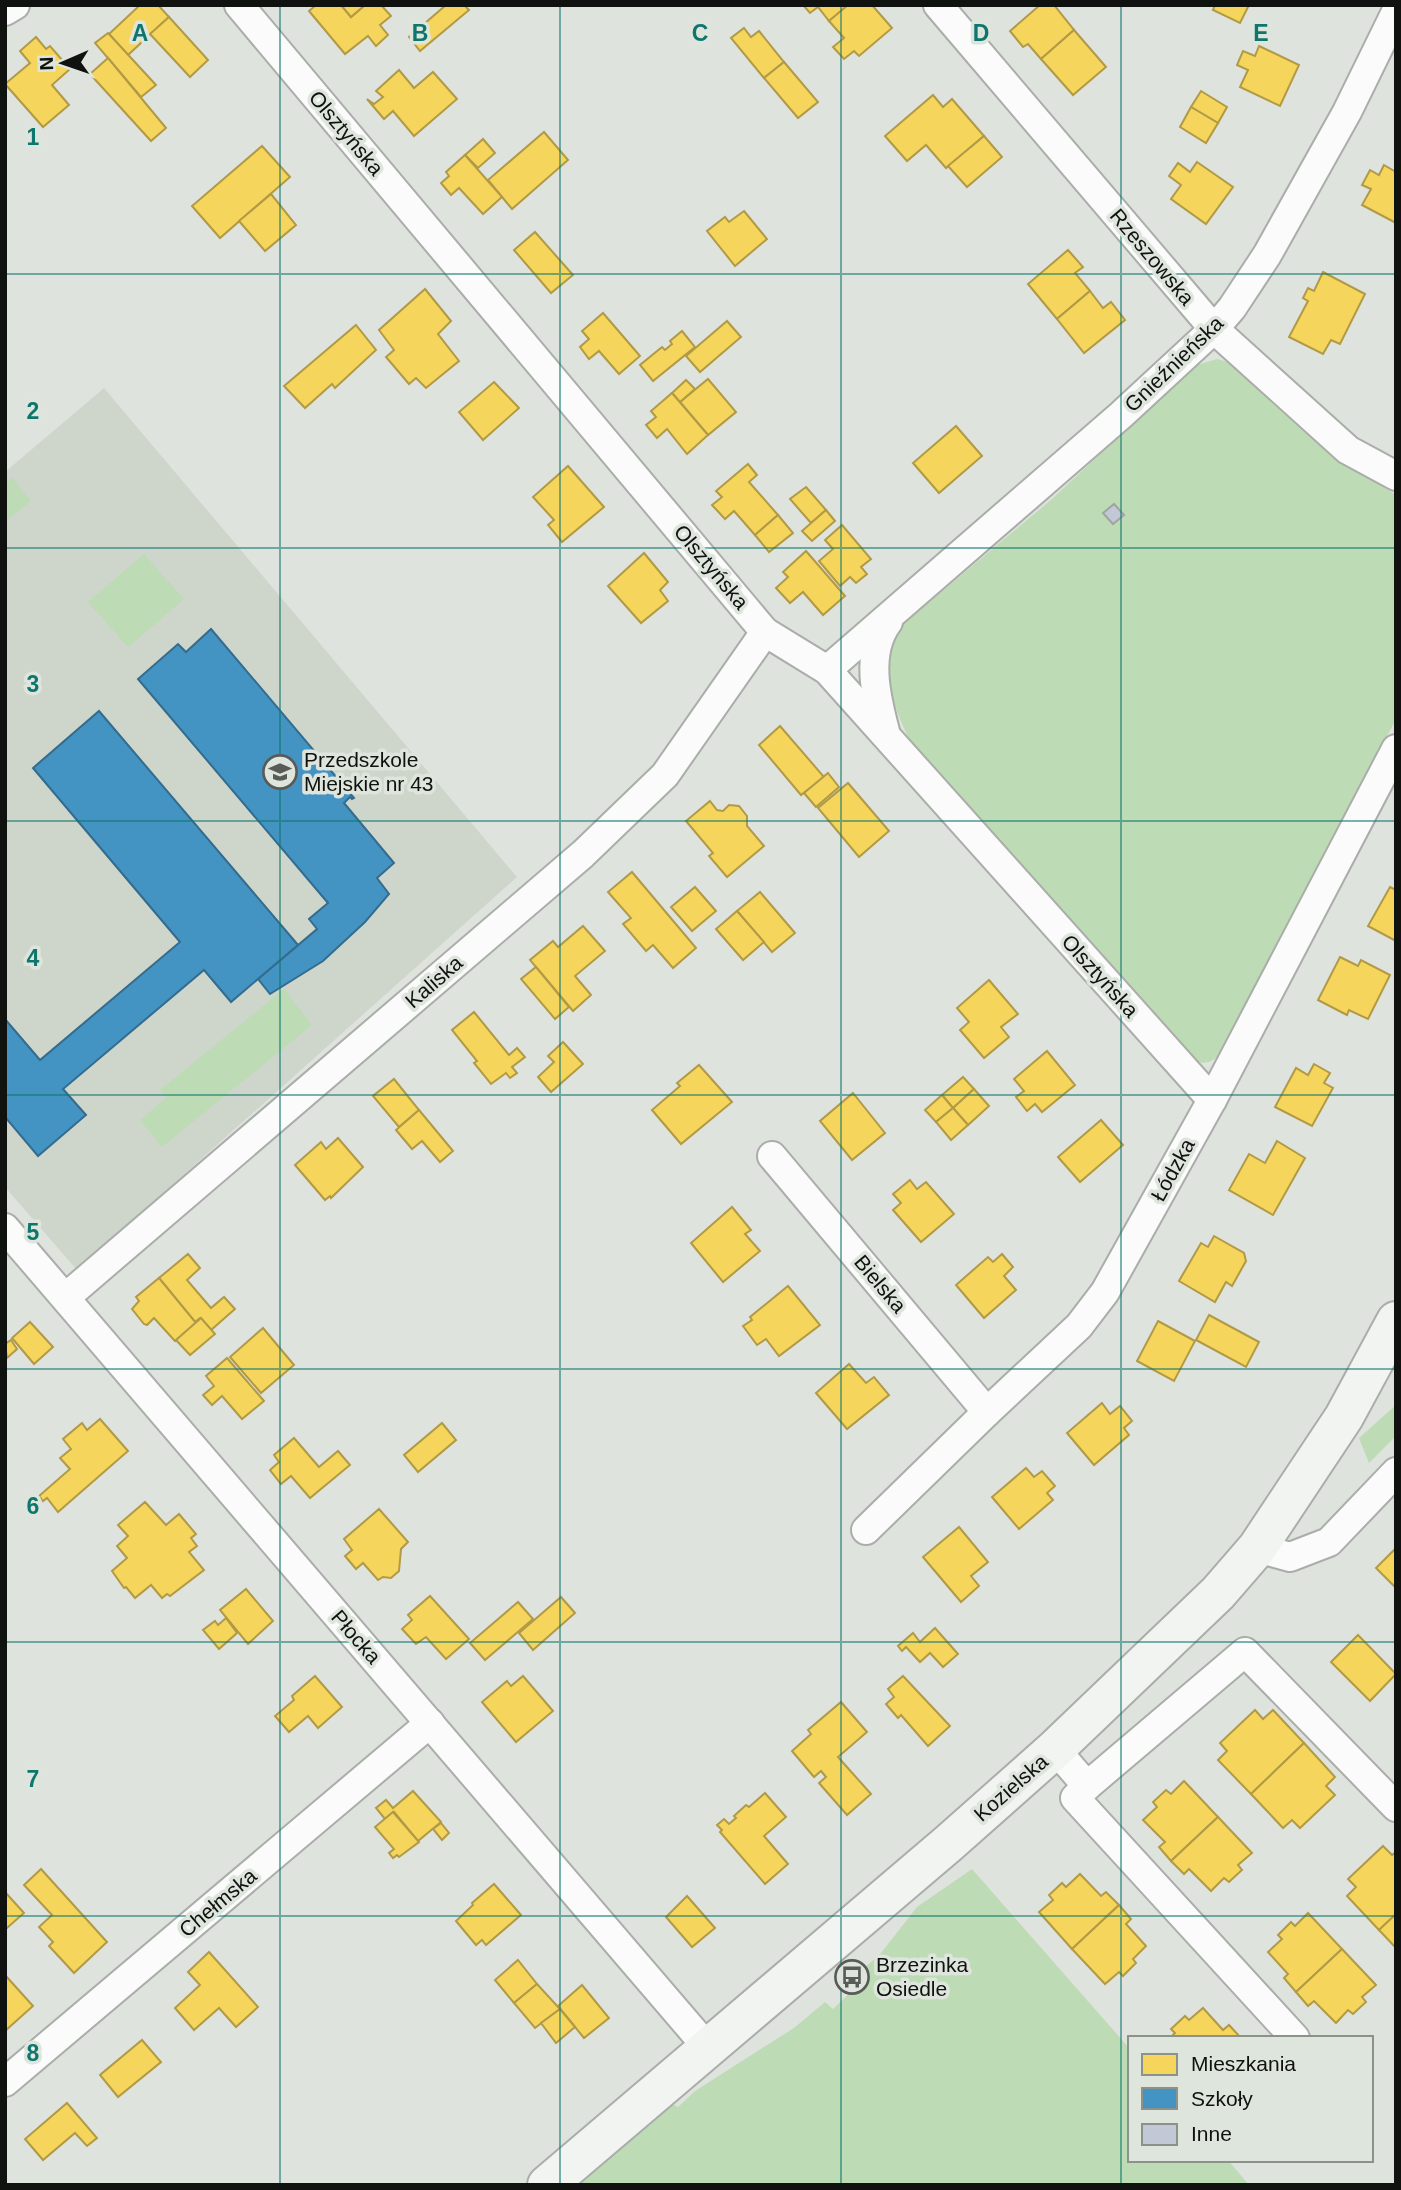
<svg xmlns="http://www.w3.org/2000/svg" width="1401" height="2190" viewBox="0 0 1401 2190" font-family="Arial,sans-serif">
	<style>
		.built { fill: #ced6cc }
		.green { fill: #bddbb4 }
		.homes { fill: #f6d55c; stroke: #b19a45; stroke-width: 2 }
		.schools { fill: #4393c3; stroke: #346c8d; stroke-width: 2 }
		.building { fill: #c2c8d5; stroke: #a1a4a3; stroke-width: 2 }
		.lines { fill: none; stroke-linecap: round; stroke-linejoin: round }
		.street-casing { stroke: #aaada9; stroke-width: 32 }
		.secondary-casing { stroke: #aaada9; stroke-width: 42 }
		.street { stroke: #fafbfa; stroke-width: 28 }
		.secondary { stroke: #f1f4f0; stroke-width: 38 }
		.grid { fill: none; stroke: #0f766e; stroke-width: 2; stroke-opacity: 0.55 }
		.labels { text-anchor: middle; stroke-width: 7; stroke-linejoin: round; paint-order: stroke }
		.street-label { font-size: 21px; fill: #101210; stroke: #dee5dc }
		.poi-label { font-size: 21px; fill: #101210; stroke: #dee5dc; text-anchor: start }
		.grid-label { font-size: 23px; text-anchor: middle; font-weight: bold; fill: #0f766e; stroke: #dee5dc; stroke-width: 7; stroke-linejoin: round; paint-order: stroke }
	</style>
	<rect width="100%" height="100%" fill="#dfe3de"/>
	<polygon class="built" points="104,388 517,877 77,1270 5,1187 5,472"/>
	<g class="green">
		<path d="M1217,359L1232,363L1342,461L1396,495V719L1220,1054C1211,1064 1200,1066 1189,1057L910,741C891,702 877,662 903,624L1052,499L1194,366Z"/>
		<polygon points="12,478 31,501 5,522 5,483"/>
		<polygon points="144,554 184,599 128,647 88,602"/>
		<polygon points="284,989 312,1025 162,1147 140,1120 166,1098 160,1090"/>
		<polygon points="1396,1405 1396,1436 1369,1463 1359,1438"/>
		<polygon points="972,1869 1130,2049 1130,2160 1228,2160 1249,2185 573,2185 671,2103 678,2107 695,2091 794,2028 825,2002 833,2009 856,1987 850,1981 881,1953 917,1907"/>
	</g>
	<g class="homes">
		<polygon points="140,5 158,5 169,17 128,55 109,34"/>
		<polygon points="316,5 341,5 351,17 365,5 381,5 391,16 380,25 388,35 376,46 368,36 345,54 309,11"/>
		<polygon points="341,5 365,5 351,17"/>
		<polygon points="446,5 464,5 469,10 420,51 409,37"/>
		<polygon points="803,5 848,5 829,21 818,7 810,13"/>
		<polygon points="848,5 872,5 892,28 859,56 854,51 844,59 833,47 844,38 829,21"/>
		<polygon points="1040,5 1054,5 1074,30 1041,59 1028,44 1023,47 1010,31"/>
		<polygon points="1215,5 1249,5 1240,23 1213,10"/>
		<polygon points="169,17 208,60 190,77 150,34"/>
		<polygon points="744,28 751,37 759,31 784,62 764,78 731,38"/>
		<polygon points="1074,30 1106,67 1073,95 1041,59"/>
		<polygon points="108,33 156,85 141,97 95,43"/>
		<polygon points="36,37 46,49 50,46 70,69 52,85 69,105 43,127 5,84 30,63 20,51"/>
		<polygon points="1259,46 1299,65 1280,106 1240,87 1248,70 1237,65 1243,51 1255,56"/>
		<polygon points="108,58 166,128 151,141 90,74"/>
		<polygon points="784,62 818,102 798,118 764,78"/>
		<polygon points="399,70 414,88 433,72 457,99 414,136 393,111 384,119 367,99 374,104 383,97 376,91"/>
		<polygon points="1201,91 1227,107 1218,123 1191,107"/>
		<polygon points="933,95 943,107 952,99 984,136 946,168 926,145 907,161 885,136"/>
		<polygon points="1191,107 1218,123 1206,143 1180,127"/>
		<polygon points="544,132 568,160 512,209 488,180"/>
		<polygon points="984,136 1002,157 967,187 948,166"/>
		<polygon points="483,139 495,153 478,168 465,155"/>
		<polygon points="262,146 290,177 220,238 192,206"/>
		<polygon points="465,155 502,197 483,214 459,188 451,195 441,183 449,176 446,172"/>
		<polygon points="1197,162 1233,187 1206,224 1171,199 1181,185 1169,176 1178,163 1190,172"/>
		<polygon points="1384,165 1396,172 1396,223 1362,205 1371,189 1362,185 1370,170 1379,175"/>
		<polygon points="271,194 296,225 265,251 239,221"/>
		<polygon points="744,211 767,239 735,266 707,231 725,217 729,222"/>
		<polygon points="535,232 573,275 551,293 514,250"/>
		<polygon points="1068,250 1083,267 1075,273 1090,291 1057,319 1028,284"/>
		<polygon points="1323,272 1365,294 1340,344 1331,340 1323,354 1289,337 1308,301 1303,298 1308,288 1314,291"/>
		<polygon points="425,289 451,321 438,334 459,361 426,388 416,378 409,384 386,357 394,350 379,330"/>
		<polygon points="1090,291 1103,308 1111,302 1125,320 1084,353 1057,319"/>
		<polygon points="603,313 640,356 619,374 599,351 589,359 580,347 589,339 582,331"/>
		<polygon points="727,321 741,337 700,372 686,356"/>
		<polygon points="356,325 376,350 335,388 332,384 305,408 284,386"/>
		<polygon points="682,331 695,347 653,381 640,365 662,347 665,350 672,344 670,341"/>
		<polygon points="708,379 736,412 708,435 680,402"/>
		<polygon points="686,380 695,389 680,402 672,393"/>
		<polygon points="494,382 519,408 483,440 459,412"/>
		<polygon points="672,393 708,435 687,454 667,429 657,438 646,425 656,417 651,411"/>
		<polygon points="956,426 982,456 939,493 913,463"/>
		<polygon points="748,464 757,475 749,482 778,515 755,535 734,511 725,519 712,505 722,497 716,491"/>
		<polygon points="568,466 604,507 562,542 548,525 554,520 533,497"/>
		<polygon points="806,487 826,510 811,523 790,499"/>
		<polygon points="826,510 835,521 812,541 802,531"/>
		<polygon points="778,515 793,533 769,552 755,535"/>
		<polygon points="842,525 871,559 861,567 867,574 856,583 850,577 840,586 819,561 833,549 825,540"/>
		<polygon points="806,551 845,596 823,615 803,592 790,603 776,588 788,577 783,572"/>
		<polygon points="644,553 668,582 660,590 668,601 641,623 608,586"/>
		<polygon points="780,726 824,777 801,795 759,745"/>
		<polygon points="828,773 839,787 816,807 804,793"/>
		<polygon points="848,783 889,831 859,857 818,808"/>
		<polygon points="710,801 717,810 723,811 729,805 739,806 747,816 747,826 764,846 727,877 709,856 713,853 686,821"/>
		<polygon points="632,872 696,948 673,968 653,945 646,951 623,924 631,918 608,892"/>
		<polygon points="695,887 716,911 692,931 671,907"/>
		<polygon points="1390,887 1396,890 1396,941 1368,926"/>
		<polygon points="760,892 795,933 772,952 737,911"/>
		<polygon points="737,911 764,942 743,960 716,929"/>
		<polygon points="583,926 605,951 575,976 591,995 573,1011 530,960 553,941 558,947"/>
		<polygon points="1340,957 1358,966 1361,960 1390,975 1368,1019 1349,1010 1347,1015 1318,1000"/>
		<polygon points="536,967 569,1007 555,1019 521,979"/>
		<polygon points="989,980 1018,1014 1001,1027 1009,1037 984,1058 960,1030 969,1022 957,1008"/>
		<polygon points="474,1012 509,1055 517,1048 525,1057 512,1067 517,1073 510,1078 506,1073 491,1084 474,1063 477,1061 452,1030"/>
		<polygon points="563,1042 583,1064 551,1092 538,1077 554,1062 548,1056"/>
		<polygon points="1047,1051 1075,1085 1042,1112 1035,1104 1027,1111 1016,1097 1024,1091 1014,1079"/>
		<polygon points="1314,1064 1330,1073 1324,1083 1333,1088 1312,1126 1275,1107 1296,1068 1308,1075"/>
		<polygon points="699,1065 732,1102 681,1144 652,1110 680,1086 677,1083"/>
		<polygon points="963,1077 974,1089 953,1108 942,1095"/>
		<polygon points="394,1079 419,1110 399,1127 373,1096"/>
		<polygon points="974,1089 989,1106 968,1125 953,1108"/>
		<polygon points="853,1093 885,1133 852,1160 820,1121"/>
		<polygon points="942,1095 953,1108 936,1122 925,1110"/>
		<polygon points="953,1108 968,1125 951,1140 936,1122"/>
		<polygon points="419,1110 453,1151 440,1162 422,1141 412,1149 396,1130"/>
		<polygon points="1101,1120 1123,1145 1080,1182 1058,1157"/>
		<polygon points="338,1138 363,1167 331,1198 330,1196 325,1200 295,1165 321,1142 326,1149"/>
		<polygon points="1277,1141 1305,1158 1273,1215 1229,1190 1249,1154 1265,1163"/>
		<polygon points="910,1180 917,1189 926,1182 954,1214 921,1242 893,1210 901,1203 893,1194"/>
		<polygon points="732,1207 751,1230 745,1234 760,1251 723,1282 691,1243"/>
		<polygon points="1214,1236 1244,1253 1246,1261 1232,1286 1226,1282 1215,1302 1179,1281 1201,1243 1208,1247"/>
		<polygon points="188,1254 200,1268 187,1280 211,1308 224,1297 235,1309 211,1330 200,1318 195,1322 159,1278"/>
		<polygon points="1002,1254 1013,1267 1004,1276 1016,1290 984,1318 956,1285 988,1257 993,1262"/>
		<polygon points="159,1278 196,1323 175,1341 154,1318 147,1325 144,1324 132,1309 139,1301 136,1297"/>
		<polygon points="788,1286 820,1325 779,1356 766,1339 757,1345 743,1326 752,1320 750,1317"/>
		<polygon points="1209,1315 1259,1342 1246,1367 1196,1340"/>
		<polygon points="201,1318 215,1334 190,1355 176,1340"/>
		<polygon points="1158,1321 1195,1341 1174,1381 1137,1361"/>
		<polygon points="30,1322 53,1347 34,1364 12,1338"/>
		<polygon points="263,1328 294,1365 261,1393 230,1357"/>
		<polygon points="11,1340 17,1349 7,1358 5,1344"/>
		<polygon points="227,1358 264,1401 242,1419 222,1396 212,1405 203,1395 214,1386 206,1376"/>
		<polygon points="849,1364 866,1383 874,1377 889,1395 847,1429 816,1393"/>
		<polygon points="1102,1403 1110,1414 1120,1406 1132,1421 1124,1428 1129,1435 1094,1465 1067,1433"/>
		<polygon points="100,1419 128,1451 58,1512 47,1498 43,1501 39,1496 70,1469 60,1458 71,1449 63,1439 82,1423 87,1430"/>
		<polygon points="442,1423 456,1440 418,1472 404,1455"/>
		<polygon points="294,1438 319,1467 338,1451 350,1465 310,1498 291,1476 281,1484 270,1470 279,1462 274,1455"/>
		<polygon points="1026,1468 1034,1477 1042,1471 1055,1486 1047,1493 1053,1500 1019,1529 992,1497"/>
		<polygon points="145,1502 166,1525 179,1514 196,1534 191,1538 197,1546 189,1552 204,1570 170,1596 167,1594 162,1598 151,1585 135,1598 126,1587 124,1588 112,1571 127,1558 117,1546 128,1536 118,1525"/>
		<polygon points="379,1509 408,1542 401,1549 399,1571 391,1578 383,1577 378,1580 363,1563 356,1569 345,1556 352,1550 344,1539"/>
		<polygon points="959,1527 988,1562 971,1576 979,1586 961,1602 923,1557"/>
		<polygon points="1396,1548 1396,1588 1376,1568"/>
		<polygon points="246,1589 273,1621 248,1644 220,1610"/>
		<polygon points="430,1596 469,1639 446,1659 426,1637 416,1644 402,1629 412,1620 408,1615"/>
		<polygon points="561,1597 575,1613 533,1650 519,1633"/>
		<polygon points="518,1602 533,1619 485,1660 470,1643"/>
		<polygon points="226,1618 237,1633 219,1649 203,1630 215,1621 218,1625"/>
		<polygon points="935,1628 958,1654 943,1667 930,1653 920,1662 906,1647 902,1651 898,1646 913,1633 920,1642"/>
		<polygon points="1358,1635 1396,1674 1370,1701 1331,1662"/>
		<polygon points="315,1676 342,1707 318,1728 308,1716 289,1732 275,1716 294,1700 292,1696"/>
		<polygon points="523,1676 553,1711 516,1742 482,1702 507,1681 511,1686"/>
		<polygon points="903,1676 950,1726 928,1746 901,1715 898,1718 886,1704 894,1697 888,1689"/>
		<polygon points="841,1702 867,1732 838,1757 871,1794 847,1815 819,1783 826,1777 821,1771 814,1777 792,1751 811,1734 808,1730"/>
		<polygon points="1255,1710 1263,1719 1273,1710 1304,1743 1251,1794 1218,1760 1227,1751 1220,1743"/>
		<polygon points="1304,1743 1335,1777 1326,1786 1335,1795 1300,1828 1292,1820 1283,1828 1251,1794"/>
		<polygon points="1184,1781 1218,1817 1171,1861 1159,1847 1165,1842 1143,1820 1157,1807 1153,1802 1166,1790 1171,1794"/>
		<polygon points="413,1791 441,1822 418,1841 394,1812 385,1819 376,1808 386,1800 393,1808"/>
		<polygon points="765,1793 786,1817 764,1836 788,1864 765,1884 720,1832 722,1830 717,1825 724,1819 729,1824 736,1818 734,1816 746,1805 749,1807"/>
		<polygon points="393,1812 419,1842 399,1857 397,1855 393,1858 389,1853 394,1849 375,1827"/>
		<polygon points="1218,1817 1252,1853 1238,1865 1242,1870 1229,1882 1224,1878 1211,1891 1189,1869 1184,1874 1171,1861"/>
		<polygon points="441,1823 449,1833 442,1840 433,1829"/>
		<polygon points="1383,1846 1392,1855 1396,1852 1396,1914 1379,1930 1347,1896 1356,1887 1348,1879"/>
		<polygon points="41,1869 107,1942 74,1973 49,1946 53,1942 39,1927 52,1915 24,1885"/>
		<polygon points="1080,1874 1101,1896 1106,1892 1119,1905 1072,1949 1039,1912 1053,1900 1049,1895 1062,1883 1066,1887"/>
		<polygon points="494,1884 521,1915 486,1945 482,1940 476,1945 456,1921 473,1905 472,1903"/>
		<polygon points="5,1892 24,1913 7,1928 5,1926"/>
		<polygon points="687,1896 715,1928 692,1947 666,1917"/>
		<polygon points="1119,1905 1131,1919 1126,1924 1146,1946 1133,1959 1136,1963 1123,1976 1119,1972 1105,1984 1072,1949"/>
		<polygon points="1308,1913 1342,1949 1296,1992 1284,1978 1288,1974 1268,1952 1282,1939 1278,1935 1291,1922 1295,1926"/>
		<polygon points="1396,1914 1396,1948 1379,1930"/>
		<polygon points="1342,1949 1376,1985 1362,1997 1366,2002 1353,2014 1348,2010 1336,2023 1314,2001 1308,2006 1296,1992"/>
		<polygon points="209,1952 258,2007 236,2027 219,2008 194,2030 175,2008 200,1985 188,1972"/>
		<polygon points="518,1960 537,1984 514,2003 495,1980"/>
		<polygon points="5,1975 33,2006 5,2031"/>
		<polygon points="537,1984 560,2009 535,2028 514,2003"/>
		<polygon points="582,1985 609,2018 584,2038 558,2006"/>
		<polygon points="1203,2008 1223,2030 1229,2025 1241,2038 1170,2038 1175,2033 1171,2029 1185,2016 1189,2020"/>
		<polygon points="560,2009 575,2027 556,2043 541,2023"/>
		<polygon points="142,2040 161,2062 118,2097 100,2075"/>
		<polygon points="67,2103 97,2138 87,2146 75,2133 43,2160 25,2139"/>
	</g>
	<g class="schools">
		<polygon points="211,629 354,798 352,799 350,797 344,803 394,863 377,878 389,894 365,922 323,961 270,994 258,979 317,929 309,919 328,903 138,679 178,644 186,652"/>
		<polygon points="99,711 298,945 231,1002 204,970 63,1089 86,1115 38,1156 5,1117 5,1019 40,1060 180,942 33,768"/>
	</g>
	<polygon class="building" points="1114,504 1124,515 1113,524 1103,513"/>
	<g class="lines">
		<g class="street-casing">
			<g id="street">
				<polyline points="239,5 765,632 827,670 1212,1100"/>
				<polyline points="938,5 1214,329 1348,450 1396,476"/>
				<polyline points="5,11 15,5"/>
				<polyline points="827,670 1121,415 1214,329 1232,308 1267,255 1347,112 1396,12"/>
				<path d="M885,731C876,697 865,653 888,622"/>
				<polyline points="772,1156 987,1412"/>
				<polyline points="5,1228 707,2047"/>
				<polyline points="66,1297 583,854 665,775 765,632"/>
				<polyline points="866,1530 987,1412 1079,1326 1105,1292 1212,1100 1396,749"/>
				<polyline points="1257,1548 1290,1557 1329,1542 1396,1472"/>
				<polyline points="1055,1749 1087,1786 1245,1652 1396,1807"/>
				<polyline points="1087,1786 1075,1798 1295,2038"/>
				<polyline points="5,2082 430,1723"/>
			</g>
		</g>
		<g class="secondary-casing">
			<polyline id="secondary" points="547,2185 949,1843 1055,1749 1218,1593 1257,1548 1344,1417 1396,1321"/>
		</g>
		<use href="#street" class="street"/>
		<use href="#secondary" class="secondary"/>
	</g>
	<path class="grid" d="M280,5V2185M560,5V2185M841,5V2185M1121,5V2185M5,274H1396M5,548H1396M5,821H1396M5,1095H1396M5,1369H1396M5,1642H1396M5,1916H1396"/>
	<defs>
		<g id="school-ring" transform="scale(1.75)"><circle r="9.5" fill="#dee5dc" stroke="#585b58" stroke-width="1.5"/><path d="M0-5L7-2L0 1L-7-2ZM-4 1L0 2.5L4 1V4Q0 6-4 4Z" fill="#585b58"/></g>
		<g id="bus-ring" transform="scale(1.75)"><circle r="9.5" fill="#dee5dc" stroke="#585b58" stroke-width="1.5"/><path d="M-5-6H5V4H4V6H2V4H-2V6H-4V4H-5ZM-3.5-4V0h7V-4ZM-3.5 1.2v1.5H-2V1.2ZM2 1.2v1.5H3.5V1.2Z" fill="#585b58"/></g>
	</defs>
	<g fill-rule="evenodd">
		<use href="#school-ring" x="280" y="772"/>
		<use href="#bus-ring" x="852" y="1977"/>
	</g>
	<g class="labels">
		<g class="street-label">
			<text transform="translate(346 133) rotate(50)" y="7">Olsztyńska</text>
			<text transform="translate(1152 257) rotate(50)" y="7">Rzeszowska</text>
			<text transform="translate(1174 364) rotate(-44)" y="7">Gnieźnieńska</text>
			<text transform="translate(711 567) rotate(50)" y="7">Olsztyńska</text>
			<text transform="translate(1100 976) rotate(48)" y="7">Olsztyńska</text>
			<text transform="translate(434 982) rotate(-41)" y="7">Kaliska</text>
			<text transform="translate(1173 1170) rotate(-61)" y="7">Łódzka</text>
			<text transform="translate(880 1284) rotate(50)" y="7">Bielska</text>
			<text transform="translate(356 1637) rotate(49)" y="7">Płocka</text>
			<text transform="translate(1011 1788) rotate(-41)" y="7">Kozielska</text>
			<text transform="translate(218 1903) rotate(-40)" y="7">Chełmska</text>
		</g>
		<g class="poi-label">
			<text x="304" y="767">Przedszkole<tspan x="304" dy="24">Miejskie nr 43</tspan></text>
			<text x="876" y="1972">Brzezinka<tspan x="876" dy="24">Osiedle</tspan></text>
		</g>
	</g>
	<g class="grid-label">
		<text x="140" y="41">A</text>
		<text x="420" y="41">B</text>
		<text x="700" y="41">C</text>
		<text x="981" y="41">D</text>
		<text x="1261" y="41">E</text>
		<text x="33" y="145">1</text>
		<text x="33" y="419">2</text>
		<text x="33" y="692">3</text>
		<text x="33" y="966">4</text>
		<text x="33" y="1240">5</text>
		<text x="33" y="1514">6</text>
		<text x="33" y="1787">7</text>
		<text x="33" y="2061">8</text>
	</g>
	<rect width="1401" height="2190" fill="none" stroke="#101210" stroke-width="14"/>
	<rect x="1128" y="2036" width="245" height="126" fill="#dee5dc" stroke="#8c918a" stroke-width="2"/>
	<rect x="1142" y="2054" width="35" height="21" fill="#f6d55c" stroke="#8c918a" stroke-width="2"/>
	<text x="1191" y="2071" font-size="21" fill="#101210">Mieszkania</text>
	<rect x="1142" y="2088" width="35" height="21" fill="#4393c3" stroke="#8c918a" stroke-width="2"/>
	<text x="1191" y="2106" font-size="21" fill="#101210">Szkoły</text>
	<rect x="1142" y="2124" width="35" height="21" fill="#c2c8d5" stroke="#8c918a" stroke-width="2"/>
	<text x="1191" y="2141" font-size="21" fill="#101210">Inne</text>
	<g transform="translate(63 63) rotate(268)" stroke="#dee5dc" stroke-width="5" paint-order="stroke">
	<path d="M0-5L12 26L0 18L-12 26Z" fill="#101210"/>
	<text y="-10" font-size="19" font-weight="bold" text-anchor="middle" fill="#101210">N</text>
	</g>
</svg>
